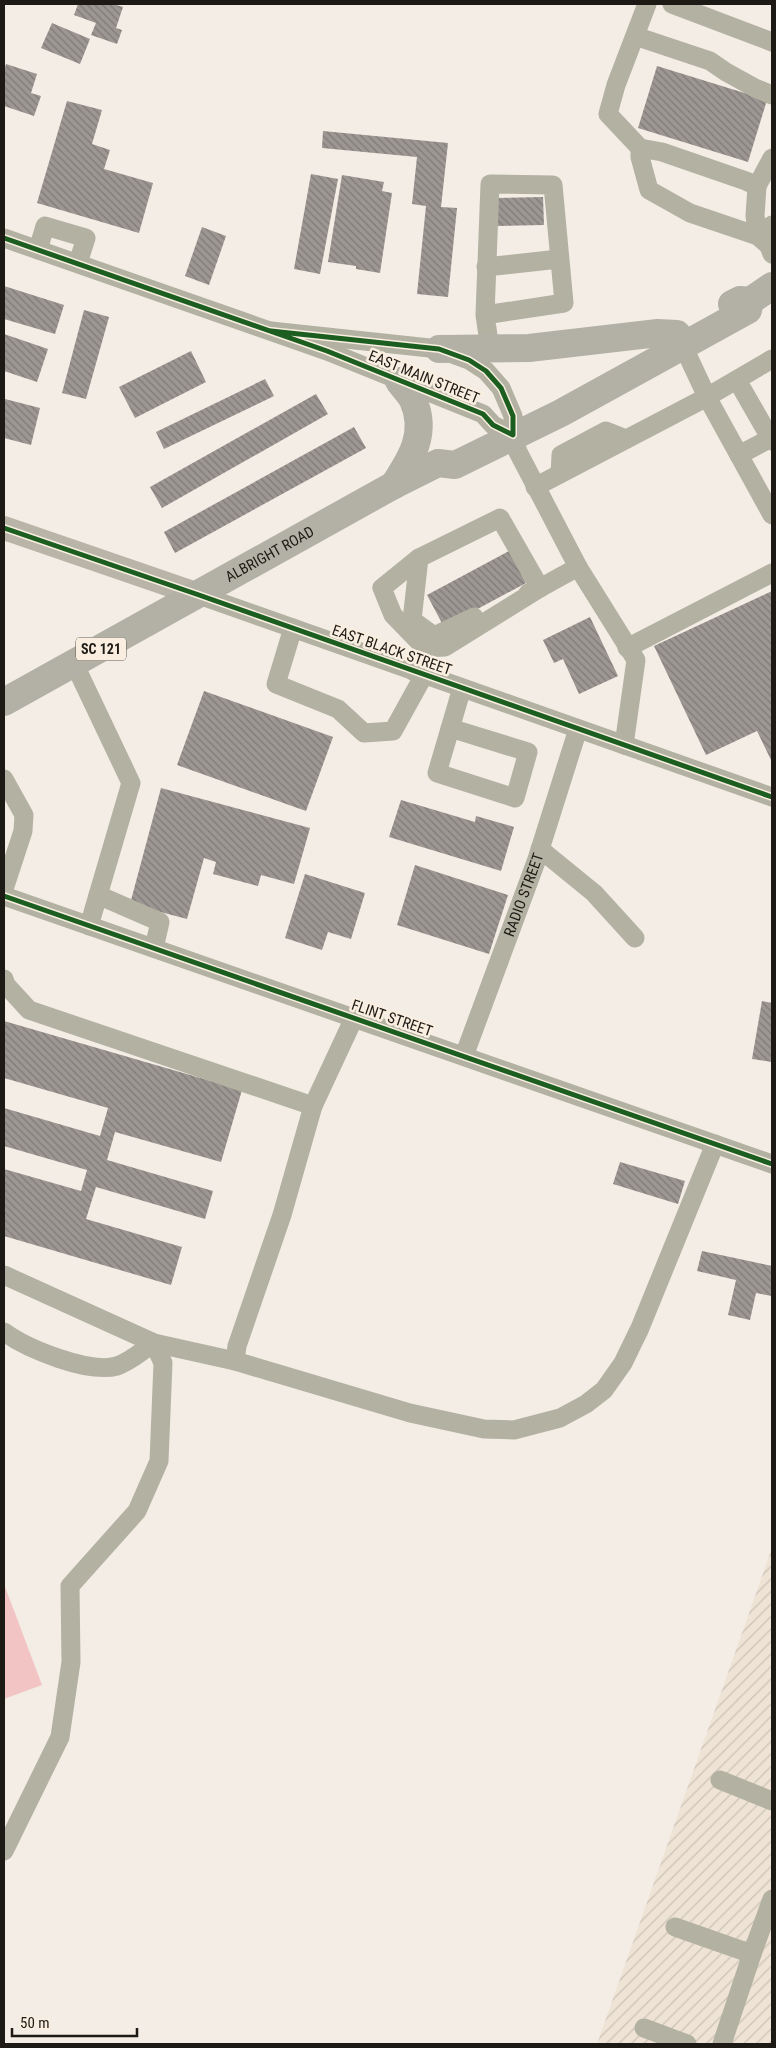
<svg xmlns="http://www.w3.org/2000/svg" width="776" height="2048" viewBox="0 0 776 2048" font-family="'Roboto Condensed',sans-serif">
	<style>
		.industrial { fill: url(#industrial-furrows) }
		.garden { fill: #f2c5c4 }
		.building { fill: url(#building-back-hatch) }
		.lines { fill: none; stroke-linecap: round; stroke-linejoin: round }
		.minor { stroke: #b3b1a2; stroke-width: 19 }
		.major { stroke: #b8b4a7; stroke-width: 24 }
		.highway { stroke: #b3b1a5; stroke-width: 28 }
		.cycleway-casing { stroke: #f9eee0; stroke-width: 8 }
		.cycleway { stroke: #1b5e20; stroke-width: 5 }
		.labels { text-anchor: middle; stroke-width: 5; stroke-linejoin: round; paint-order: stroke }
		.shield { fill: #f9eee0; stroke: #5f5951; stroke-width: 1 }
		.shield-label { font-size: 14px; font-weight: bold; fill: #1d1914 }
		.street-label { font-size: 15px; fill: #1d1914; stroke: #f9eee0 }
	</style>
	<defs>
		<pattern id="industrial-furrows" width="10" height="10" patternUnits="userSpaceOnUse" patternTransform="scale(1.25)"><rect width="10" height="10" fill="#eee3d5"/><path d="M-1 1l2-2M0 10L10 0M9 11l2-2" fill="none" stroke="#ccc2b6"/></pattern>
		<pattern id="building-back-hatch" width="6" height="6" patternUnits="userSpaceOnUse" patternTransform="scale(1.25)"><rect width="6" height="6" fill="#9c9792"/><path d="M-1 5l2 2M0 0l6 6M5-1l2 2" fill="none" stroke="#7f7a76"/></pattern>
	</defs>
	<rect width="100%" height="100%" fill="#f3ede6"/>
	<polygon class="industrial" points="772,1548 772,2044 597,2044"/>
	<polygon class="garden" points="4,1584 42,1685 4,1699"/>
	<g class="building">
		<polygon points="78,4 113,4 123,7 116,28 122,30 117,44 91,35 96,23 74,15"/>
		<polygon points="52,23 90,39 80,64 41,48"/>
		<polygon points="6,64 37,74 31,93 41,96 34,116 4,106 4,72"/>
		<polygon points="657,66 767,100 748,162 638,128"/>
		<polygon points="67,101 102,110 92,144 110,150 104,169 153,183 139,233 37,203"/>
		<polygon points="323,131 448,143 441,207 457,208 448,297 417,294 426,206 412,204 417,157 322,148"/>
		<polygon points="311,174 338,179 320,274 294,269"/>
		<polygon points="342,175 384,182 382,191 392,193 380,273 356,269 356,266 328,262"/>
		<polygon points="543,197 544,225 497,226 496,198"/>
		<polygon points="202,227 226,236 209,285 185,276"/>
		<polygon points="4,286 64,305 55,334 4,319"/>
		<polygon points="84,310 109,317 86,399 62,393"/>
		<polygon points="4,334 48,349 37,382 4,371"/>
		<polygon points="191,351 206,382 135,418 119,387"/>
		<polygon points="265,379 274,396 164,449 156,432"/>
		<polygon points="316,394 328,414 162,508 150,487"/>
		<polygon points="5,399 40,408 31,445 4,438"/>
		<polygon points="354,427 366,448 175,553 164,532"/>
		<polygon points="509,551 526,583 444,627 427,595"/>
		<polygon points="772,591 772,759 771,760 757,731 706,755 654,646"/>
		<polygon points="590,617 618,676 579,694 563,659 554,663 543,640"/>
		<polygon points="204,691 333,737 306,811 177,765"/>
		<polygon points="161,788 310,828 294,884 261,875 258,886 213,874 216,862 204,858 187,919 130,904"/>
		<polygon points="401,800 475,822 476,816 514,827 501,871 389,837"/>
		<polygon points="415,865 508,895 489,954 397,925"/>
		<polygon points="305,874 365,893 351,939 328,932 322,950 285,938"/>
		<polygon points="762,1001 772,1003 772,1062 752,1059"/>
		<polygon points="4,1021 242,1090 221,1162 115,1132 107,1160 213,1191 205,1219 96,1187 86,1219 182,1247 171,1285 4,1236 4,1169 81,1191 87,1170 4,1146 4,1108 100,1136 108,1108 4,1078"/>
		<polygon points="620,1162 685,1181 678,1204 613,1184"/>
		<polygon points="702,1251 772,1266 772,1296 756,1293 750,1320 728,1315 736,1280 697,1271"/>
	</g>
	<g class="lines">
		<g class="minor">
			<polyline points="672,4 772,42"/>
			<polyline points="635,36 710,61 726,72 755,88 772,95"/>
			<polyline points="640,148 608,114 616,85 647,4"/>
			<polyline points="772,158 757,186 746,181 662,152 640,148 640,157 649,190 690,213 758,236 769,246 772,254"/>
			<polyline points="757,186 755,216 758,236 772,225"/>
			<polyline points="4,238 327,351 483,414 493,425 513,435"/>
			<polyline points="38,250 45,226 86,238 78,263"/>
			<polyline points="486,267 559,259"/>
			<polyline points="485,315 564,303 553,185 490,184 485,315 490,349"/>
			<polyline points="271,331 439,349 469,360 486,371 501,388 513,416 513,435 518,452 578,567 540,588 445,647 425,648 413,671"/>
			<polyline points="679,337 707,397 772,515"/>
			<polyline points="737,380 772,441"/>
			<polyline points="739,455 771,438"/>
			<polyline points="560,474 561,455 606,431 626,439"/>
			<polyline points="535,487 707,397 772,359"/>
			<polyline points="419,558 412,620 434,636 474,617"/>
			<polyline points="578,567 636,660 624,745"/>
			<polyline points="199,595 772,797"/>
			<polyline points="293,628 276,684 338,709 364,733 393,731 424,675"/>
			<polyline points="425,648 393,615 382,588 419,558 500,518 540,588 528,593"/>
			<polyline points="627,648 772,573"/>
			<polyline points="74,663 131,783 89,926"/>
			<polyline points="450,728 528,752 515,798 437,773 462,688"/>
			<polyline points="4,779 24,815 23,831 4,889"/>
			<polyline points="540,849 594,893 635,938"/>
			<polyline points="98,895 160,922 154,948"/>
			<polyline points="4,896 772,1164"/>
			<polyline points="4,979 6,985 29,1010 313,1106 354,1018"/>
			<path id="s1" d="M464,1056L537,859L578,729"/>
			<polyline points="313,1106 282,1215 237,1346 235,1361 410,1413 484,1429 514,1430 560,1418 586,1404 604,1390 623,1363 640,1328 715,1144"/>
			<polyline points="4,1275 154,1343 235,1361"/>
			<path d="M4,1332C27,1349 89,1374 117,1366C130,1362 143,1350 154,1343L163,1363L159,1461L137,1511L70,1586L71,1662L60,1737L4,1851"/>
			<polyline points="720,1780 772,1801"/>
			<polyline points="675,1927 752,1954"/>
			<polyline points="644,2028 687,2044"/>
			<polyline points="722,2044 752,1954 772,1899"/>
		</g>
		<polyline class="major" points="4,528 199,595"/>
		<g class="highway">
			<polyline points="732,304 740,300 750,301 772,286"/>
			<polyline points="439,349 529,348 658,333 677,334"/>
			<path d="M394,485C411,459 428,433 413,400C410,394 403,387 399,381"/>
			<path id="s2" d="M4,702L394,485L438,463L455,465L561,413L748,310L750,301"/>
		</g>
		<g class="cycleway-casing">
			<g id="cycleway">
				<polyline points="4,238 327,351 483,414 493,425 513,435 513,416 501,388 486,371 469,360 439,349 271,331"/>
				<polyline points="4,528 199,595 772,797"/>
				<polyline points="4,896 772,1164"/>
			</g>
		</g>
		<use href="#cycleway" class="cycleway"/>
	</g>
	<g class="labels">
		<rect class="shield" x="76" y="637.5" width="50" height="23" rx="4"/>
		<g class="shield-label">
			<text x="101" y="654">SC 121</text>
		</g>
		<g class="street-label">
			<text transform="translate(424 377) rotate(22)" y="5">EAST MAIN STREET</text>
			<text dy="5" stroke="none"><textPath href="#s2" startOffset="304">ALBRIGHT ROAD</textPath></text>
			<text transform="translate(392 650) rotate(19)" y="5">EAST BLACK STREET</text>
			<text dy="5" stroke="none"><textPath href="#s1" startOffset="172">RADIO STREET</textPath></text>
			<text transform="translate(392 1018) rotate(19)" y="5">FLINT STREET</text>
		</g>
	</g>
	<rect width="776" height="2048" fill="none" stroke="#1d1914" stroke-width="10"/>
	<path d="M12 2028v8h125v-8" fill="none" stroke="#1d1914" stroke-width="2.5"/>
	<text x="20" y="2028" font-size="15" fill="#1d1914" stroke="#f9eee0" stroke-width="4" paint-order="stroke">50 m</text>
</svg>
